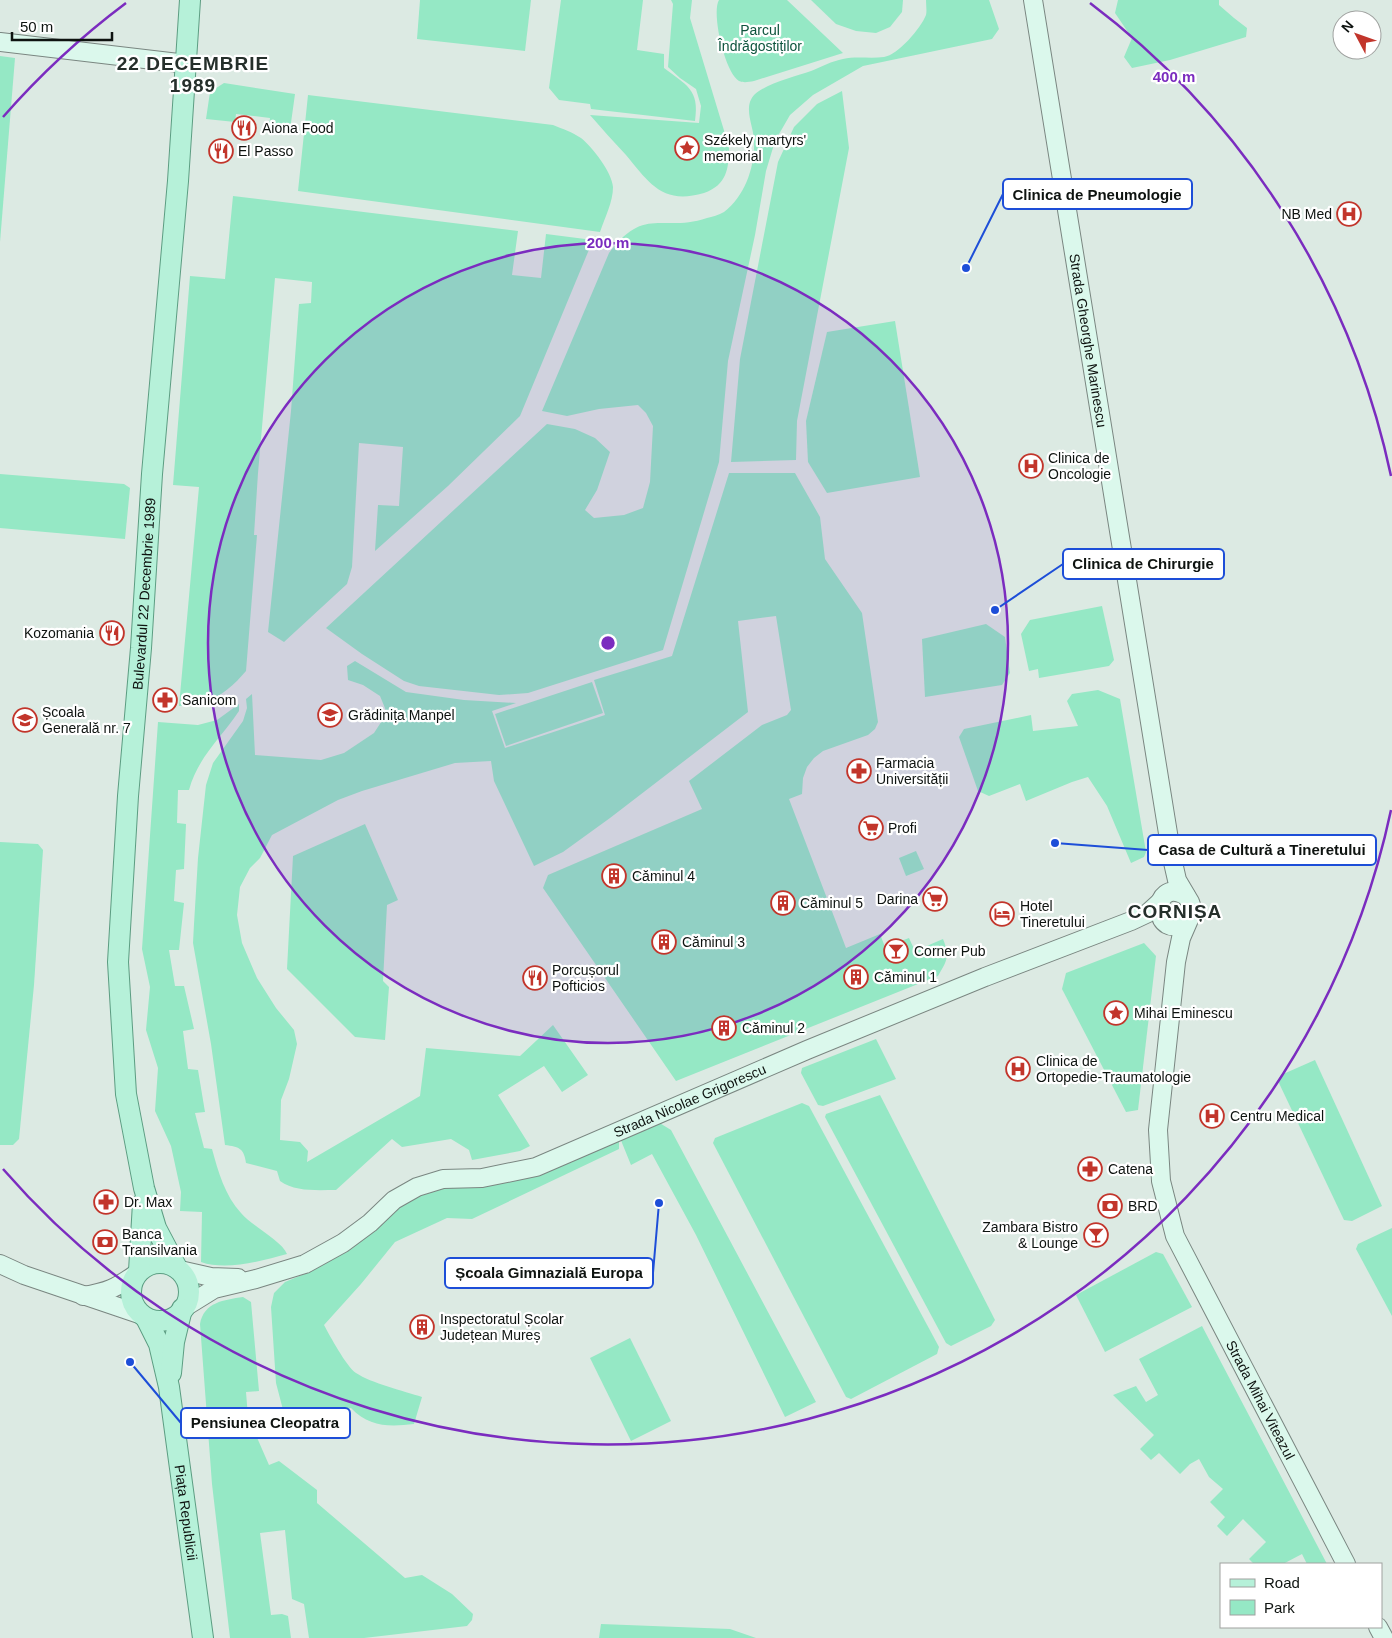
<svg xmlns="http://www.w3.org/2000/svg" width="1392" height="1638" viewBox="0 0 1392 1638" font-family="Helvetica,sans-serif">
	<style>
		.green { fill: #95e8c5 }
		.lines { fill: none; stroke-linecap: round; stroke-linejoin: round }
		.secondary-casing { stroke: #7a8681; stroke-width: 20 }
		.primary-casing { stroke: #5c9d82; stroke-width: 22 }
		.secondary { stroke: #dbf8ec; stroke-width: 18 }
		.primary { stroke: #b6f1d9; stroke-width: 20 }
		.ring { fill: none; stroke: #7b2cbf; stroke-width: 2.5 }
		.labels { text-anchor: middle; stroke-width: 4.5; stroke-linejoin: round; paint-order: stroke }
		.park-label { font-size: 14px; fill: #0d543d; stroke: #fff }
		.poi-label { font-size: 14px; fill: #0e1310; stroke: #fff; text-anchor: start }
		.street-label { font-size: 14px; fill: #0e1310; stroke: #fff }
		.district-label { font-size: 19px; font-weight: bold; letter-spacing: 1px; fill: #252f2b; stroke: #fff }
		.centre { fill: #7b2cbf; stroke: #fff; stroke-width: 2.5 }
		.ring-label { font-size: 15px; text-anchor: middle; font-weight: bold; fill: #7b2cbf; stroke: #fff; stroke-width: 4.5; stroke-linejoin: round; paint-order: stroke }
		.leader { fill: none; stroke: #1d4ed8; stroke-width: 2 }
		.callout-dot { fill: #1d4ed8; stroke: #fff; stroke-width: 2 }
		.callout { fill: #fff; stroke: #1d4ed8; stroke-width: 2 }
		.callout-label { font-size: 15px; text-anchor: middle; font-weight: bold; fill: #0e1310 }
	</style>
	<rect width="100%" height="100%" fill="#dceae3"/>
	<g class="green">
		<polygon points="420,0 531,0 525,51 417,39"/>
		<path d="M561,0H643L637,50L664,54V68C686,85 700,89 695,121L591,109L590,104L559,100L549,88Z"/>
		<path d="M671,0H692L690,18L729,147C729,168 727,185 704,193C663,205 650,184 626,155C614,142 602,129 590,115L699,123L701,106L696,89L680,78L668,67L673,4Z"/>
		<path d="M719,0H787L843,53L754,81C748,82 744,83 739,81C725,73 711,13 719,0Z"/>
		<polygon points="811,0 903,0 902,12 890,27 876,33 856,31 836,24"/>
		<path d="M926,0H989L999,29L992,39L863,66L813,95L790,115L775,141L766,171L755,235L728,361L719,462L663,650L528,693L499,695L419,686L404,681L362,654L326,628L547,424L575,429L595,438L610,452L597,490L585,510L594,518L624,515L643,508L650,482L653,426L646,413L638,405L599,409L567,416L542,411L609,253C645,205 662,233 707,218C712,217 719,215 724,212C745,196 755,167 754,141C754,126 742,107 755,94C766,84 796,76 811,71C821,67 832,61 843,59C856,56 870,59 884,57C898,55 921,28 926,15C927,11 926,5 926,0Z"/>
		<polygon points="1118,0 1219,0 1219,5 1234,18 1247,28 1246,37 1170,60 1132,68 1124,57 1132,38 1115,13"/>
		<polygon points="0,56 15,58 0,242"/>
		<polygon points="224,83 295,94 290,130 269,127 270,118 236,114 235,122 206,119 210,92"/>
		<polygon points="842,91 849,148 797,421 796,460 731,462 740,359 778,162 794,127 817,104"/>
		<path d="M308,95L553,125C563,129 572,132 581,138C592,147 612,172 613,187C613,202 605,217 600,232L298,191Z"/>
		<path d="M233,196L518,231L512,275L541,278L546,234L593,240L520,416L448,486L375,551L378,505L399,506L403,447L359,443L352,567L347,584L284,642L268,632L291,411L299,304L311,303L312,282L275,278L258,473L254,535H257L246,671C235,684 221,697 204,702C196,705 187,705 179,706L199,487L173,485L190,276L225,279Z"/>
		<polygon points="895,321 920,477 827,493 808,462 806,421 827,332"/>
		<path d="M729,473H795L820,517L825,559L862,613L878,722L875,729L868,735L823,751L814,758L807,767L803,778L802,794L789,799L846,948L880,934L885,947L909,938L915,951L943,939C950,956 947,961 938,976L676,1081L543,888L548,875L702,809L689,781L762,725L787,715L791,710L776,616L738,621L748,712L610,818L563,852L534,866L494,781L491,761L455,763L362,791L338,800L272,835L260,858L250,868L240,887L237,915L242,943L257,978L276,1008L294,1030L297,1044L289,1079L281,1100L280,1140L300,1142L308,1151L307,1162L420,1096L426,1048L520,1056L553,1025L588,1075L562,1092L544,1066L498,1095L530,1146L520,1151L472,1160L469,1150L451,1139L402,1147L392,1139L336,1190C317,1190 295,1192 280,1181L277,1171L246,1163C244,1148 239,1147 225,1145L211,1044L193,943L194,924L198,858L206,785L213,763L243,721L247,708L246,699L252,694L255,755L321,760L344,753L374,733L387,713L380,696L363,685L348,680L347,666L355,661L406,692L464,700L516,703L492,711L505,748L605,715L594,680L672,656Z"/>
		<polygon points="0,474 124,484 130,488 125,539 0,528"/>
		<polygon points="1102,606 1114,660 1109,666 1039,678 1038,669 1029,671 1021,634 1030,620"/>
		<polygon points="986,624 1005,637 1010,673 1002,685 925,697 922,639"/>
		<polygon points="592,682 603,713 506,746 495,714"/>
		<polygon points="1098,690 1120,699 1146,852 1144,857 1131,863 1107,806 1088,777 1072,782 1026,801 1020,784 989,796 978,791 959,737 964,729 1031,715 1033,731 1078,726 1067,701 1072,694"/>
		<path d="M239,704V711C221,738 198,757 189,790H178L177,823L186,824L184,869L176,870L174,901L184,903L179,950H169L175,986H184L194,1029L183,1031L188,1069L198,1070L205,1112L195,1113L204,1148L212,1149C218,1171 225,1196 241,1213C252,1226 282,1241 287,1254C262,1261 226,1271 201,1262L202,1212L180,1211L181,1192L171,1146L155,1111L158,1068L146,1030L150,987L142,949L158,722L198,725L217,720Z"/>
		<polygon points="365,824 398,900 387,905 383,981 389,987 385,1040 355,1037 287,969 293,856"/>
		<polygon points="0,842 38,844 43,850 34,985 19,1139 13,1145 0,1145"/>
		<polygon points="916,851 924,869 906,876 899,858"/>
		<polygon points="1144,943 1156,956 1138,1110 1126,1112 1062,989 1066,973"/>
		<polygon points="876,1039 896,1079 823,1106 818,1105 801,1073 802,1068"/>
		<polygon points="1315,1060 1382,1206 1352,1221 1344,1220 1278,1081 1281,1075"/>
		<polygon points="880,1095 995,1320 991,1326 951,1346 946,1343 825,1117 826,1114"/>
		<polygon points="802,1103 809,1106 939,1347 937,1354 851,1399 846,1397 713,1143 715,1138"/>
		<polygon points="658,1122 671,1130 816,1402 785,1417 696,1235 652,1154 631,1165 620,1138"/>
		<path d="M614,1138L619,1142V1149L472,1219L447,1218L395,1242L361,1284L324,1325C330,1336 346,1366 356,1373C371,1383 404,1391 422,1397L414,1424C389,1427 369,1427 351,1408L340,1410H322L310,1423L302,1436L296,1438L287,1425L276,1383L271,1307L274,1293L285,1282L309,1272L346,1248L419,1191Z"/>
		<polygon points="1392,1228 1392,1316 1356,1249 1358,1244"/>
		<polygon points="1156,1252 1163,1254 1192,1307 1105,1352 1076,1295"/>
		<path d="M243,1297L251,1302L259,1391L246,1392L248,1417L269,1465L279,1461L317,1490V1503L405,1578L422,1575L452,1594L473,1614L472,1620L467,1626L364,1638H309L304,1604L292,1599L285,1530L260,1533L271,1615L282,1614L288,1616L291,1638H230L212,1484L200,1324C204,1302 224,1300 243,1297Z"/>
		<polygon points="1202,1326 1327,1564 1307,1564 1302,1554 1283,1564 1254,1564 1249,1559 1266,1542 1243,1519 1227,1536 1217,1526 1225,1517 1210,1502 1223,1489 1209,1477 1199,1459 1190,1464 1180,1474 1159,1453 1151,1460 1140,1449 1154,1435 1113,1395 1136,1386 1146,1402 1158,1395 1139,1359"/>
		<polygon points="630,1338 671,1421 631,1441 590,1358"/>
		<polygon points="601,1624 730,1629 756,1638 599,1638"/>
	</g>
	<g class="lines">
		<g class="secondary-casing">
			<g id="secondary">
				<path id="s1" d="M1033,0L1172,858L1177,880L1190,902L1192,908L1191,915L1181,938L1176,962L1158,1130L1161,1181L1175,1236L1346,1564"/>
				<polyline points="0,42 187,64"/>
				<path d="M1186,896C1149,874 1152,947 1188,920"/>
				<polyline points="0,1264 24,1275 142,1315"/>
				<polyline points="180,1270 211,1277 238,1278"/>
				<path d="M83,1296C108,1292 116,1288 136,1274"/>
				<path id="s2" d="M185,1307L214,1289L256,1279L305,1264L343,1243L370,1223L394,1200L417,1187L443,1179L482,1178L536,1167L807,1050L985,977L1131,921L1148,913L1159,903"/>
				<polyline points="1378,1627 1384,1638"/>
			</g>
		</g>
		<g class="primary-casing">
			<g id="primary">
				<circle cx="160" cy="1292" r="29"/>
				<path id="s3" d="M177,1268L156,1228L144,1188L126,1094L118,962L128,796L141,648L152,474L178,181L190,0"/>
				<polyline points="139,1271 143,1203"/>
				<path id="s4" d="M146,1318L159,1344L169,1387L203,1638"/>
				<polyline points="171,1373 174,1342 182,1309"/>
			</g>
		</g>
		<use href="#secondary" class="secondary"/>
		<use href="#primary" class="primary"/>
	</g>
	<circle cx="608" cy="643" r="400" fill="#7b2cbf" fill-opacity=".12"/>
	<g class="ring">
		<circle cx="608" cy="643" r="400"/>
		<path d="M1391 810A801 801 0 0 1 3 1169M3 117A801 801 0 0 1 126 3M1090 3A801 801 0 0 1 1391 476"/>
	</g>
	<defs>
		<g id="restaurant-ring" transform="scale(1.25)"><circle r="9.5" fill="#fff" stroke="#c2352b" stroke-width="1.5"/><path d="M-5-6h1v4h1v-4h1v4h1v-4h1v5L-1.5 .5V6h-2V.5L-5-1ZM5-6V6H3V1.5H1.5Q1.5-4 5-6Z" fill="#c2352b"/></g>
		<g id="sight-ring" transform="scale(1.25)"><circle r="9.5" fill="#fff" stroke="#c2352b" stroke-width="1.5"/><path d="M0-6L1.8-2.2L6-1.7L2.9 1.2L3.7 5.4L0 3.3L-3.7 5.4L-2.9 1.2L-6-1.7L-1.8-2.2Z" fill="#c2352b"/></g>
		<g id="hospital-ring" transform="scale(1.25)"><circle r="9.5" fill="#fff" stroke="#c2352b" stroke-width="1.5"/><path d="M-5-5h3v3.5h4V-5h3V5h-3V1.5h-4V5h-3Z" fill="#c2352b"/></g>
		<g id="pharmacy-ring" transform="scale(1.25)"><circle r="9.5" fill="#fff" stroke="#c2352b" stroke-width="1.5"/><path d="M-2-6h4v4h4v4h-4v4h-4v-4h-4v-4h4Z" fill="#c2352b"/></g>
		<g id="school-ring" transform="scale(1.25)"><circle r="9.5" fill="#fff" stroke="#c2352b" stroke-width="1.5"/><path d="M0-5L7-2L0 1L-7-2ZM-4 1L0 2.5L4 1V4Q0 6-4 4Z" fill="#c2352b"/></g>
		<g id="supermarket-ring" transform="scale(1.25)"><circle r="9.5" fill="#fff" stroke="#c2352b" stroke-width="1.5"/><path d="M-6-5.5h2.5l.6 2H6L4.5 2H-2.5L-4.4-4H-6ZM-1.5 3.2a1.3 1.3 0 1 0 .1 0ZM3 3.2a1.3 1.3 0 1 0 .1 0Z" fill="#c2352b"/></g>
		<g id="building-ring" transform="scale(1.25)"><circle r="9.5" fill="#fff" stroke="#c2352b" stroke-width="1.5"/><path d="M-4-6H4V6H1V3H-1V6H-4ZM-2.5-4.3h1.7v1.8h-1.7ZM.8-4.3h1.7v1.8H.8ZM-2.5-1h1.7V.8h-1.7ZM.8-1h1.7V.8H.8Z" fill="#c2352b"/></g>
		<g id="hotel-ring" transform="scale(1.25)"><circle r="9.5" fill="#fff" stroke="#c2352b" stroke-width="1.5"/><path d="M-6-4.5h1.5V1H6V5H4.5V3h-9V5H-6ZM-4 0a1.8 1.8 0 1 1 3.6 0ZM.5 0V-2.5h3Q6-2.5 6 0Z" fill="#c2352b"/></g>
		<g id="bar-ring" transform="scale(1.25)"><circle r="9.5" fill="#fff" stroke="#c2352b" stroke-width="1.5"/><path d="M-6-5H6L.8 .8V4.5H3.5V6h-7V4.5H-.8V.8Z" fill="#c2352b"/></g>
		<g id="bank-ring" transform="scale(1.25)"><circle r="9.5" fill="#fff" stroke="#c2352b" stroke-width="1.5"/><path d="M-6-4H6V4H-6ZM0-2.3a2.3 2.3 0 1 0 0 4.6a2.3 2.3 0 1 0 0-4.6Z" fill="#c2352b"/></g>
	</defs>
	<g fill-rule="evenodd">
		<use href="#restaurant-ring" x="244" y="128"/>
		<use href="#sight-ring" x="687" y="148"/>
		<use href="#restaurant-ring" x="221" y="151"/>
		<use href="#hospital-ring" x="1349" y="214"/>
		<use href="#hospital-ring" x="1031" y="466"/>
		<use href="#restaurant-ring" x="112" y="633"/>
		<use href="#pharmacy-ring" x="165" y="700"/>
		<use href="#school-ring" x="330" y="715"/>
		<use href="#school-ring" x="25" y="720"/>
		<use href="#pharmacy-ring" x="859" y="771"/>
		<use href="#supermarket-ring" x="871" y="828"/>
		<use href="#building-ring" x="614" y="876"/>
		<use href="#supermarket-ring" x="935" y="899"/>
		<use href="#building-ring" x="783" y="903"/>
		<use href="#hotel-ring" x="1002" y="914"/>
		<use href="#building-ring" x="664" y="942"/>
		<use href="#bar-ring" x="896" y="951"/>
		<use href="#building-ring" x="856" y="977"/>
		<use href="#restaurant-ring" x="535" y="978"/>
		<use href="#sight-ring" x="1116" y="1013"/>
		<use href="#building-ring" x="724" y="1028"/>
		<use href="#hospital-ring" x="1018" y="1069"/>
		<use href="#hospital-ring" x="1212" y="1116"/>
		<use href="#pharmacy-ring" x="1090" y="1169"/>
		<use href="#pharmacy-ring" x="106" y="1202"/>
		<use href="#bank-ring" x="1110" y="1206"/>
		<use href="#bar-ring" x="1096" y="1235"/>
		<use href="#bank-ring" x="105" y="1242"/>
		<use href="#building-ring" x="422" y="1327"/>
	</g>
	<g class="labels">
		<g class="park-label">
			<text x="760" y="35">Parcul<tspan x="760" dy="16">Îndrăgostiților</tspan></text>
		</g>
		<g class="poi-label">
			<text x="262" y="133">Aiona Food</text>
			<text x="704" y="145">Székely martyrs'<tspan x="704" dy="16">memorial</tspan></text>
			<text x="238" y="156">El Passo</text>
			<text x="1332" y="219" text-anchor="end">NB Med</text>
			<text x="1048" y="463">Clinica de<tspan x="1048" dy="16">Oncologie</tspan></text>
			<text x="94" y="638" text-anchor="end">Kozomania</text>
			<text x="182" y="705">Sanicom</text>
			<text x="42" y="717">Școala<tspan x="42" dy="16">Generală nr. 7</tspan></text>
			<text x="348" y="720">Grădinița Manpel</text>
			<text x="876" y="768">Farmacia<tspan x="876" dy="16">Universității</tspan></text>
			<text x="888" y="833">Profi</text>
			<text x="632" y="881">Căminul 4</text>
			<text x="918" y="904" text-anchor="end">Darina</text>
			<text x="800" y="908">Căminul 5</text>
			<text x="1020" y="911">Hotel<tspan x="1020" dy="16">Tineretului</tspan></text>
			<text x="682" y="947">Căminul 3</text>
			<text x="914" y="956">Corner Pub</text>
			<text x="552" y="975">Porcușorul<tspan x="552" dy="16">Pofticios</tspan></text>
			<text x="874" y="982">Căminul 1</text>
			<text x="1134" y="1018">Mihai Eminescu</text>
			<text x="742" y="1033">Căminul 2</text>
			<text x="1036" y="1066">Clinica de<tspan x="1036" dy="16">Ortopedie-Traumatologie</tspan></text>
			<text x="1230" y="1121">Centru Medical</text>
			<text x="1108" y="1174">Catena</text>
			<text x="124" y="1207">Dr. Max</text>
			<text x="1128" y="1211">BRD</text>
			<text x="1078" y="1232" text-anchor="end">Zambara Bistro<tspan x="1078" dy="16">&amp; Lounge</tspan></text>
			<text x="122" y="1239">Banca<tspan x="122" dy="16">Transilvania</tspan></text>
			<text x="440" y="1324">Inspectoratul Școlar<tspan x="440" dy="16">Județean Mureș</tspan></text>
		</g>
		<g class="street-label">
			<text dy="5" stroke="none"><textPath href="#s1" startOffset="345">Strada Gheorghe Marinescu</textPath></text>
			<text dy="5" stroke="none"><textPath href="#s3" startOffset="684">Bulevardul 22 Decembrie 1989</textPath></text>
			<text dy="5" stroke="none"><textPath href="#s2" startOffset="554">Strada Nicolae Grigorescu</textPath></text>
			<text dy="5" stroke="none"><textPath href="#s1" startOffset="1442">Strada Mihai Viteazul</textPath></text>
			<text dy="5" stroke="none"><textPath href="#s4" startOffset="200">Piața Republicii</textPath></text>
		</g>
		<g class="district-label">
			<text x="193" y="70">22 DECEMBRIE<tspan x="193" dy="22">1989</tspan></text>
			<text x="1175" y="918">CORNIȘA</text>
		</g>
	</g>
	<circle cx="608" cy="643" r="8" class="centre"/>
	<g class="ring-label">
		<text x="1174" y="82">400 m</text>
		<text x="608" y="248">200 m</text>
	</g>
	<path class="leader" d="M966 268L1003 194M995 610L1063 564M1055 843L1148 850M659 1203L653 1273M130 1362L181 1423"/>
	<g class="callout-dot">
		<circle cx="966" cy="268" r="5"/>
		<circle cx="995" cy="610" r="5"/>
		<circle cx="1055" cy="843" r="5"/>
		<circle cx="659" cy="1203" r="5"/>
		<circle cx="130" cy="1362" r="5"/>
	</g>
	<g class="callout">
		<rect x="1003" y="179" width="189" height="30" rx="5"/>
		<rect x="1063" y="549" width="161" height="30" rx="5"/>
		<rect x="1148" y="835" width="228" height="30" rx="5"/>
		<rect x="445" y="1258" width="208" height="30" rx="5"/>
		<rect x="181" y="1408" width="169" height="30" rx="5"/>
	</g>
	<g class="callout-label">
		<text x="1097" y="200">Clinica de Pneumologie</text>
		<text x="1143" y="569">Clinica de Chirurgie</text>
		<text x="1262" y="855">Casa de Cultură a Tineretului</text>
		<text x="549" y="1278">Școala Gimnazială Europa</text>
		<text x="265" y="1428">Pensiunea Cleopatra</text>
	</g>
	<rect x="1220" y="1563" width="162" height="65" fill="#ffffff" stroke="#9fa19f"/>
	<rect x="1230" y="1579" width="25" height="8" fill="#b6f1d9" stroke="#9fa19f"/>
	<text x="1264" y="1588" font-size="15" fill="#0e1310">Road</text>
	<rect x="1230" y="1600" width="25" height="15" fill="#95e8c5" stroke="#9fa19f"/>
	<text x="1264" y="1613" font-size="15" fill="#0e1310">Park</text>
	<g transform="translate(1357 35) rotate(311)"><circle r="24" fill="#ffffff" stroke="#9fa19f"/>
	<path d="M0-4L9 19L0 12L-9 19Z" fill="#c2352b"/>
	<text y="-8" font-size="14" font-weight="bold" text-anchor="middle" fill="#0e1310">N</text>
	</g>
	<path d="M12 32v8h100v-8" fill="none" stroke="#0e1310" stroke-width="2.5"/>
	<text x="20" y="32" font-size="15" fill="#0e1310" stroke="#ffffff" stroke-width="4" paint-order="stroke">50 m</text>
</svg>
